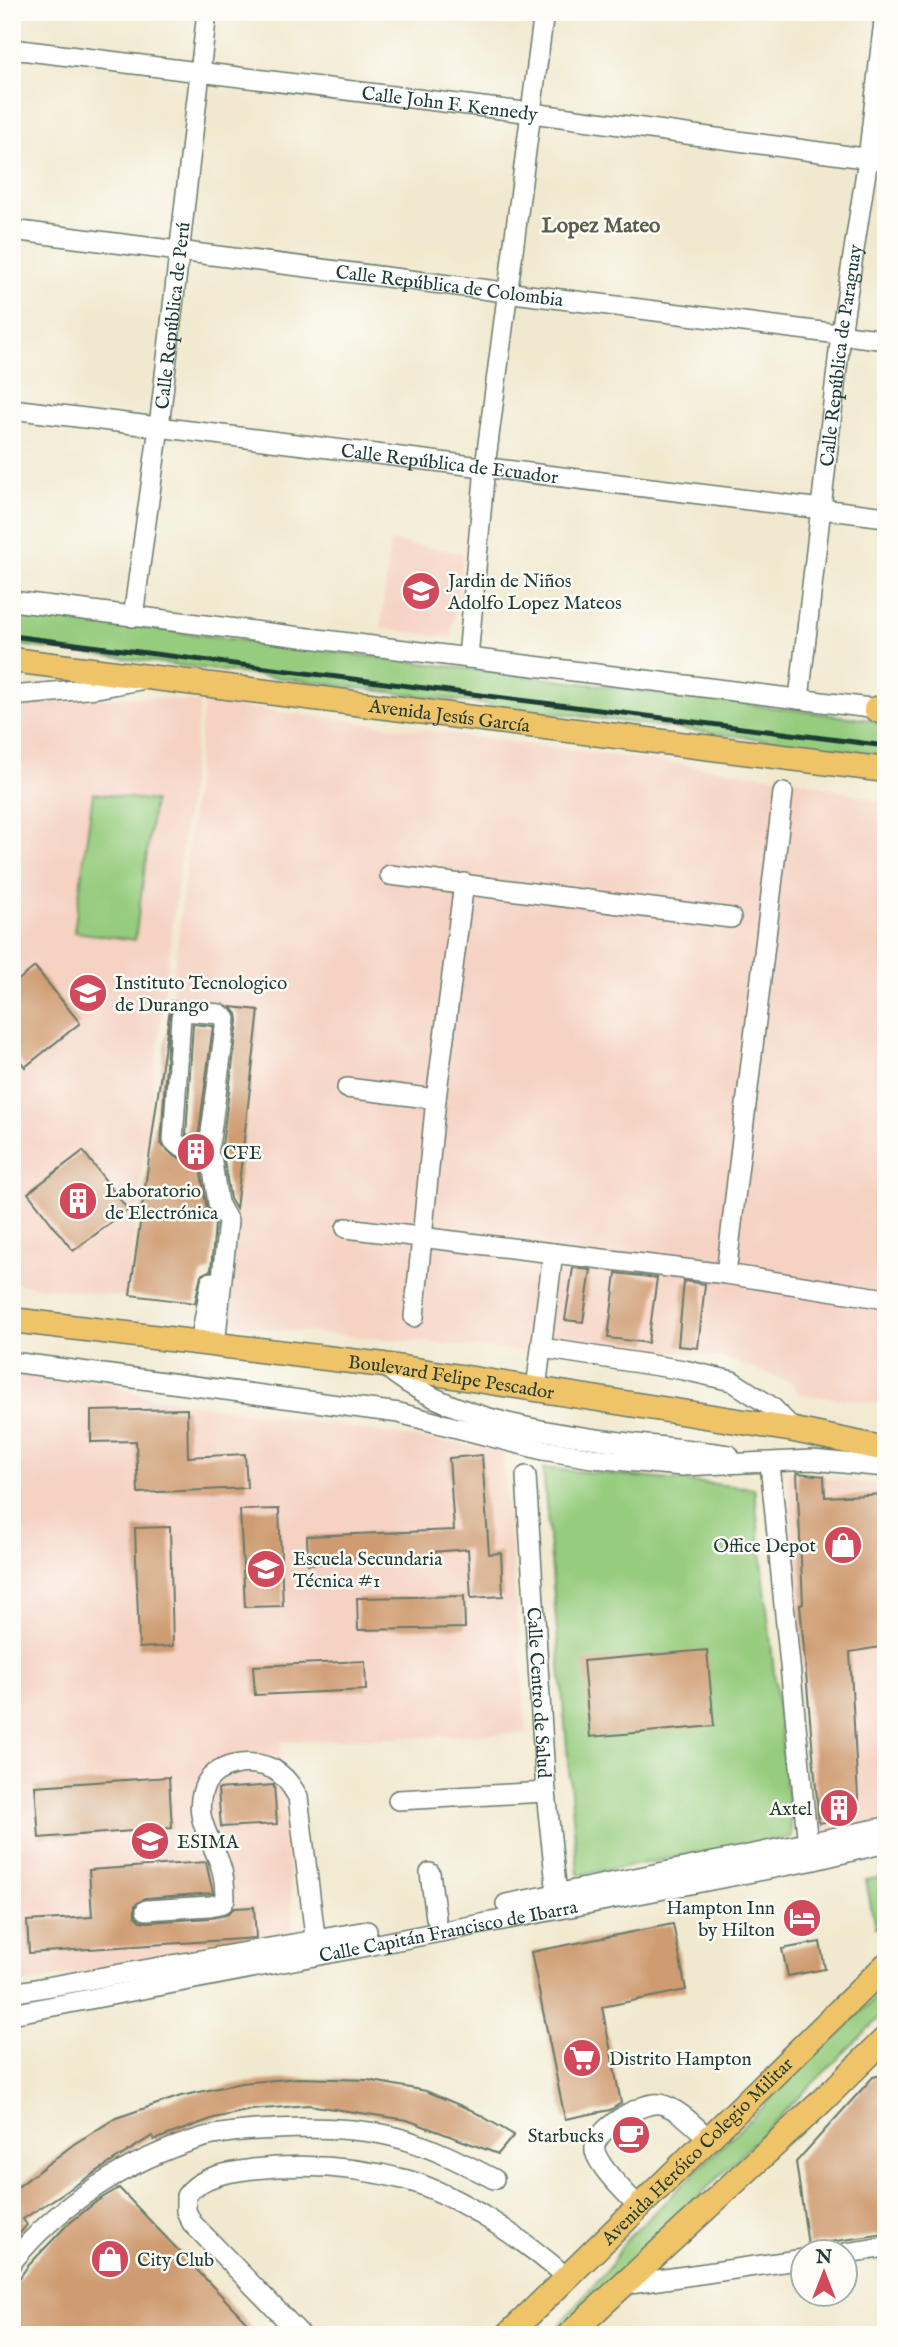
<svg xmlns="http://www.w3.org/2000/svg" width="898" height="2347" viewBox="0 0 898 2347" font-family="'IM FELL English',serif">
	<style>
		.built { fill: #f5d2c2 }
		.green { fill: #96cc7e; stroke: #5a8459; stroke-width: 2 }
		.building { fill: #cf9c72 }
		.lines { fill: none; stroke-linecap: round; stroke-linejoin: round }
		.minor-casing { stroke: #68796a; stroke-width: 22 }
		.major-casing { stroke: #68796a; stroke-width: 27 }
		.minor { stroke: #fff; stroke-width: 19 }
		.major { stroke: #efc469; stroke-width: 24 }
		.rail { stroke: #1f3d34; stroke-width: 5 }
		.labels { text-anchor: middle; stroke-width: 5; stroke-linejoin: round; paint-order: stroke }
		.street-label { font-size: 19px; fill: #1f3d34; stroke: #fdfcf7 }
		.poi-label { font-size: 19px; fill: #1f3d34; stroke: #fdfcf7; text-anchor: start }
		.neighbourhood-label { font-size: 21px; font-weight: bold; fill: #5d5e4a; stroke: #fdfcf7 }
	</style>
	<rect width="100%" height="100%" fill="#fdfcf7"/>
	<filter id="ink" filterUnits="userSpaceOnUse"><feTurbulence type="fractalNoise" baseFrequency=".0143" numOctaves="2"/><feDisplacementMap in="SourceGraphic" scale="14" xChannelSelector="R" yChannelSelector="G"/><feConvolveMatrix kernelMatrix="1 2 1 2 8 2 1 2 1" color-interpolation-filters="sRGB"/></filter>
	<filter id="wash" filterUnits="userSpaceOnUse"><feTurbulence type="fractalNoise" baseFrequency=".00686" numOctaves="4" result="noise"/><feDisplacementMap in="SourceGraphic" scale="28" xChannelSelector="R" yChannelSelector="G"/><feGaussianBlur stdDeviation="1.57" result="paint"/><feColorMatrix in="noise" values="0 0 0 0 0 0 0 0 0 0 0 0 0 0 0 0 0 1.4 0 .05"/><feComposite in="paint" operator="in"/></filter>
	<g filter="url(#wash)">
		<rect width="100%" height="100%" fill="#f1e9cf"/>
		<g class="built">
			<polygon points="390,541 463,553 451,638 381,628"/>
			<polygon points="134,697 200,702 127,1297 12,1283 12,703"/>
			<polygon points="204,702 800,780 886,803 886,1404 800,1394 790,1382 721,1357 537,1336 533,1352 226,1325 259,1010 171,1001"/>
			<polygon points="12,1371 109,1383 145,1397 502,1451 527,1733 280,1742 294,1931 12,1986"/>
			<polygon points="788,1472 886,1487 886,1821 814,1833"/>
		</g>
		<g class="green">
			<polygon points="12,611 871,720 886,727 886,755 12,644"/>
			<polygon points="93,793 154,801 135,940 74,932"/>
			<polygon points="543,1468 754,1488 792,1837 578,1875"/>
			<polygon points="886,1876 886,1926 875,1928 866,1880"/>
			<polygon points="886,1987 886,2011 559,2335 551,2335 611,2265 626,2240"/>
		</g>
		<g id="blocks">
			<g class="building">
				<polygon points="35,967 80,1023 25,1067 12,1051 12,985"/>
				<polygon points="171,1001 178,1002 169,1016 161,1144 174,1156 200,1165 206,1205 215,1224 211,1270 201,1275 195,1303 130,1295"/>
				<polygon points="231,1007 259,1010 236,1209 230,1199 224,1160 221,1153 238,1021 237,1014"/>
				<polygon points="193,1024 213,1026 198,1139 186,1135"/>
				<polygon points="83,1151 128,1210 73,1251 28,1193"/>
				<polygon points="573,1268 591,1270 583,1322 565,1320"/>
				<polygon points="616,1273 657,1278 648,1343 608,1338"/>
				<polygon points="684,1281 705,1284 698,1348 678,1346"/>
				<polygon points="187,1409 188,1457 245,1454 247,1488 138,1493 136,1441 91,1442 91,1411"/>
				<polygon points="482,1455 489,1554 501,1553 503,1596 471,1598 468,1549 433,1552 433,1558 308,1564 307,1536 454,1530 449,1458"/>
				<polygon points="797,1473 824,1476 825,1497 886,1494 886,1646 850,1652 859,1816 819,1823 800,1604 803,1603"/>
				<polygon points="279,1509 283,1606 245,1607 240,1510"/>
				<polygon points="170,1527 173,1646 139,1648 135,1528"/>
				<polygon points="464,1596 465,1628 358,1630 357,1598"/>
				<polygon points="707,1650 714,1726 590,1737 583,1661"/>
				<polygon points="365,1661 366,1690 255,1695 253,1666"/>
				<polygon points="169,1777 172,1828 39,1838 35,1786"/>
				<polygon points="274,1785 277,1824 221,1827 218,1789"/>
				<polygon points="206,1862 213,1893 145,1898 135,1905 135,1916 140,1921 147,1922 211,1918 226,1915 234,1908 254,1907 256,1938 29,1953 27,1921 92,1917 89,1870"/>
				<polygon points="673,1924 686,1990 602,2007 621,2103 610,2110 565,2119 531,1952"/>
				<polygon points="820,1942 825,1969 788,1976 782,1949"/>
				<polygon points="886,2074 886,2234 808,2245 796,2162 873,2077"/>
				<polygon points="299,2078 368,2080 426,2091 471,2110 514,2135 498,2154 407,2120 308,2105 251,2110 214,2118 154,2140 152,2136 23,2219 27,2225 12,2242 12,2193 15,2189 74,2144 116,2118 181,2096 241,2083"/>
				<polygon points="119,2188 259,2335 12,2335 12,2288 28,2266 66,2226 97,2201"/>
			</g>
		</g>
	</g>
	<g filter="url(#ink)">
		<use href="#blocks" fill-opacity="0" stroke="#68796a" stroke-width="2"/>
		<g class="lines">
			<g class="minor-casing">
				<g id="minor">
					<path id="s1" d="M12,49L532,113L886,161"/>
					<path id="s2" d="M12,230L886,340"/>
					<path id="s3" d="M12,409L886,517"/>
					<polyline points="12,601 886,710"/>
					<path id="s4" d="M133,617L159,427L207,12"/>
					<polyline points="468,658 485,467 544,12"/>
					<polyline points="12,696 97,688 140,680"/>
					<path id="s5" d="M799,699L841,334L868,159L885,12"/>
					<polyline points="390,875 731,918"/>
					<polyline points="347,1088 436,1099"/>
					<polyline points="208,1155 178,1145 173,1140 181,1017 185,1011 220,1014 226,1019 208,1155 212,1162 218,1203 228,1221 215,1345"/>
					<polyline points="346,1228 726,1274 886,1299"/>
					<polyline points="726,1274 783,793"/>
					<polyline points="414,1317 436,1099 464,883"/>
					<polyline points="200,1343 211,1282"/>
					<polyline points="542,1348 684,1370 732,1381 772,1407 794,1430"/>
					<polyline points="12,1362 399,1413 543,1450 592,1458 682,1466 812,1460 886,1467"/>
					<path d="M384,1365C465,1438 625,1439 729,1455"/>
					<polyline points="536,1389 553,1253"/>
					<polyline points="770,1464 809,1856"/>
					<path id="s6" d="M526,1476L546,1792L558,1904"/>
					<polyline points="398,1800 546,1792"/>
					<polyline points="430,1873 436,1918"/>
					<polyline points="506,1904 886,1827"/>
					<path d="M146,1910L210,1906L223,1903L225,1899C225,1888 224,1876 221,1867C213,1841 193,1819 203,1790C212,1763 251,1758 273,1769C284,1775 292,1786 298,1797L317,1953"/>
					<polyline points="12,1993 367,1931"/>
					<path id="s7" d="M12,2014L810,1861L886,1843"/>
					<path d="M638,2206C626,2193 599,2168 595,2151C591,2131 642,2101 660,2104C678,2108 695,2126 708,2138"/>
					<polyline points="846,2253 886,2247"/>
					<path d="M12,2262C60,2203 128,2160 201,2138C229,2130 272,2129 301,2128C332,2128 362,2129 391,2136C428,2145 461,2162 494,2179"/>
					<polyline points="623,2285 804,2259"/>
					<path d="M301,2335L192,2223L186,2211V2196C201,2175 230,2172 253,2169C304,2163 358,2167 407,2180C459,2195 526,2241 566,2277"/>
				</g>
			</g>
			<g class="major-casing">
				<g id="major">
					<path id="s8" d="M12,660L886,770"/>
					<polyline points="876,709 886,714"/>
					<path id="s9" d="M12,1320L384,1365L794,1430L886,1449"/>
					<path id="s10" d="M508,2335L886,1965"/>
					<polyline points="569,2335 821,2102 886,2038"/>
				</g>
			</g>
			<use href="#minor" class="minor"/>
			<use href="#major" class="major"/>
			<polyline class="rail" points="12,636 886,746"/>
		</g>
	</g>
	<defs>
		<g id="school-disc" transform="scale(2.0125)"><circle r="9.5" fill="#d1495b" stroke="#fdfcf7"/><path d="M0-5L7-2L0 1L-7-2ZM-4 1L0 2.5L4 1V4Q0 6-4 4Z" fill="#fff"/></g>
		<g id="university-disc" transform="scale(2.0125)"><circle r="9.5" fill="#d1495b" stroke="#fdfcf7"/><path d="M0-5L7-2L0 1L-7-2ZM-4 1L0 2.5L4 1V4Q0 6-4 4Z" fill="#fff"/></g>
		<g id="building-disc" transform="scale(2.0125)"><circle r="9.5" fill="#d1495b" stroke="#fdfcf7"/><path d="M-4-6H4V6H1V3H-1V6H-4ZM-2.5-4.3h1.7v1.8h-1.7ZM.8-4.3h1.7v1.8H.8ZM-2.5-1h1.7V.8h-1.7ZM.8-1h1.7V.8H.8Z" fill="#fff"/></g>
		<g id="shop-disc" transform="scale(2.0125)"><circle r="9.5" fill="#d1495b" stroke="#fdfcf7"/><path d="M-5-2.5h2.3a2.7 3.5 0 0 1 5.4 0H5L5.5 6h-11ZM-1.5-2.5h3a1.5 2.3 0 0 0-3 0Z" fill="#fff"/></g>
		<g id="hotel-disc" transform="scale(2.0125)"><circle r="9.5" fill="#d1495b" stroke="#fdfcf7"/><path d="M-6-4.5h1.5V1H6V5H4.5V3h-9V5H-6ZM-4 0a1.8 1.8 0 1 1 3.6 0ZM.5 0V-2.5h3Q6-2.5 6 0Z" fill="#fff"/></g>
		<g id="supermarket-disc" transform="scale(2.0125)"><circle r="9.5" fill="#d1495b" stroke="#fdfcf7"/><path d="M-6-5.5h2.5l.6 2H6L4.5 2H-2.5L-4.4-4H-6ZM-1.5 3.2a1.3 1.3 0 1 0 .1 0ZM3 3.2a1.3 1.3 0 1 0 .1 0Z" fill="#fff"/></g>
		<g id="cafe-disc" transform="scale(2.0125)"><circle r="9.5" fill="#d1495b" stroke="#fdfcf7"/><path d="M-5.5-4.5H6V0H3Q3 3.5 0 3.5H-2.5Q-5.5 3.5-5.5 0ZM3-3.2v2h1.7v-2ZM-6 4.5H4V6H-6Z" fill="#fff"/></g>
	</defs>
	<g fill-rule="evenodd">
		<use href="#school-disc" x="421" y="591"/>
		<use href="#university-disc" x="88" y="993"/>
		<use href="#building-disc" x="196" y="1152"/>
		<use href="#building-disc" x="78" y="1201"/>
		<use href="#shop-disc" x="843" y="1545"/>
		<use href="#school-disc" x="266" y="1569"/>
		<use href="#building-disc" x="839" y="1808"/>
		<use href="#school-disc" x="150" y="1841"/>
		<use href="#hotel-disc" x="802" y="1918"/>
		<use href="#supermarket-disc" x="582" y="2058"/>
		<use href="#cafe-disc" x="631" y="2135"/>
		<use href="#shop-disc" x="110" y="2259"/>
	</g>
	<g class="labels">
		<g class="street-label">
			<text dy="7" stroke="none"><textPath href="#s1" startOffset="441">Calle John F. Kennedy</textPath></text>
			<text dy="7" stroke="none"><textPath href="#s2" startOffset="441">Calle República de Colombia</textPath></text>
			<text dy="7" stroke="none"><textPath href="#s4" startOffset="304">Calle República de Perú</textPath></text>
			<text dy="7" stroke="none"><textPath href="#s5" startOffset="346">Calle República de Paraguay</textPath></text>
			<text dy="7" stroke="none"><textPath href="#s3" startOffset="441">Calle República de Ecuador</textPath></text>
			<text dy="7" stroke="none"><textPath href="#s8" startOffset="441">Avenida Jesús García</textPath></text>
			<text dy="7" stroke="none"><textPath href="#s9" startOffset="443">Boulevard Felipe Pescador</textPath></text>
			<text dy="7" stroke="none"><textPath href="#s6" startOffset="217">Calle Centro de Salud</textPath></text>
			<text dy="7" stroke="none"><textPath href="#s7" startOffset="444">Calle Capitán Francisco de Ibarra</textPath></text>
			<text dy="7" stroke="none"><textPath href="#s10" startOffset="264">Avenida Heróico Colegio Militar</textPath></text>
		</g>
		<g class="poi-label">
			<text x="448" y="587">Jardin de Niños<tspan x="448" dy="22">Adolfo Lopez Mateos</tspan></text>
			<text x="115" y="989">Instituto Tecnologico<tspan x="115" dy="22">de Durango</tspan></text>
			<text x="223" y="1159">CFE</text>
			<text x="105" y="1197">Laboratorio<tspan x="105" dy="22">de Electrónica</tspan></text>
			<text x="816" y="1552" text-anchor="end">Office Depot</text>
			<text x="293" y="1565">Escuela Secundaria<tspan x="293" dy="22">Técnica #1</tspan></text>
			<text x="812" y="1815" text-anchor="end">Axtel</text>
			<text x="177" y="1848">ESIMA</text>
			<text x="775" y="1914" text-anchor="end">Hampton Inn<tspan x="775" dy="22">by Hilton</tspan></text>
			<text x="609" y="2065">Distrito Hampton</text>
			<text x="604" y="2142" text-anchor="end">Starbucks</text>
			<text x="137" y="2266">City Club</text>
		</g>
		<g class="neighbourhood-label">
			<text x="601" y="232">Lopez Mateo</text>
		</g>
	</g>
	<rect width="898" height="2347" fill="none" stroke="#fdfcf7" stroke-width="42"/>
	<g transform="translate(824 2273)"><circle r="33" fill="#fdfcf7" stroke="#a4b0a9" stroke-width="2"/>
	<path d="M0-5L12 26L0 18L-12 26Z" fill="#d1495b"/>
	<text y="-10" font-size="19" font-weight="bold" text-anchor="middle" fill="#1f3d34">N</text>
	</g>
</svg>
